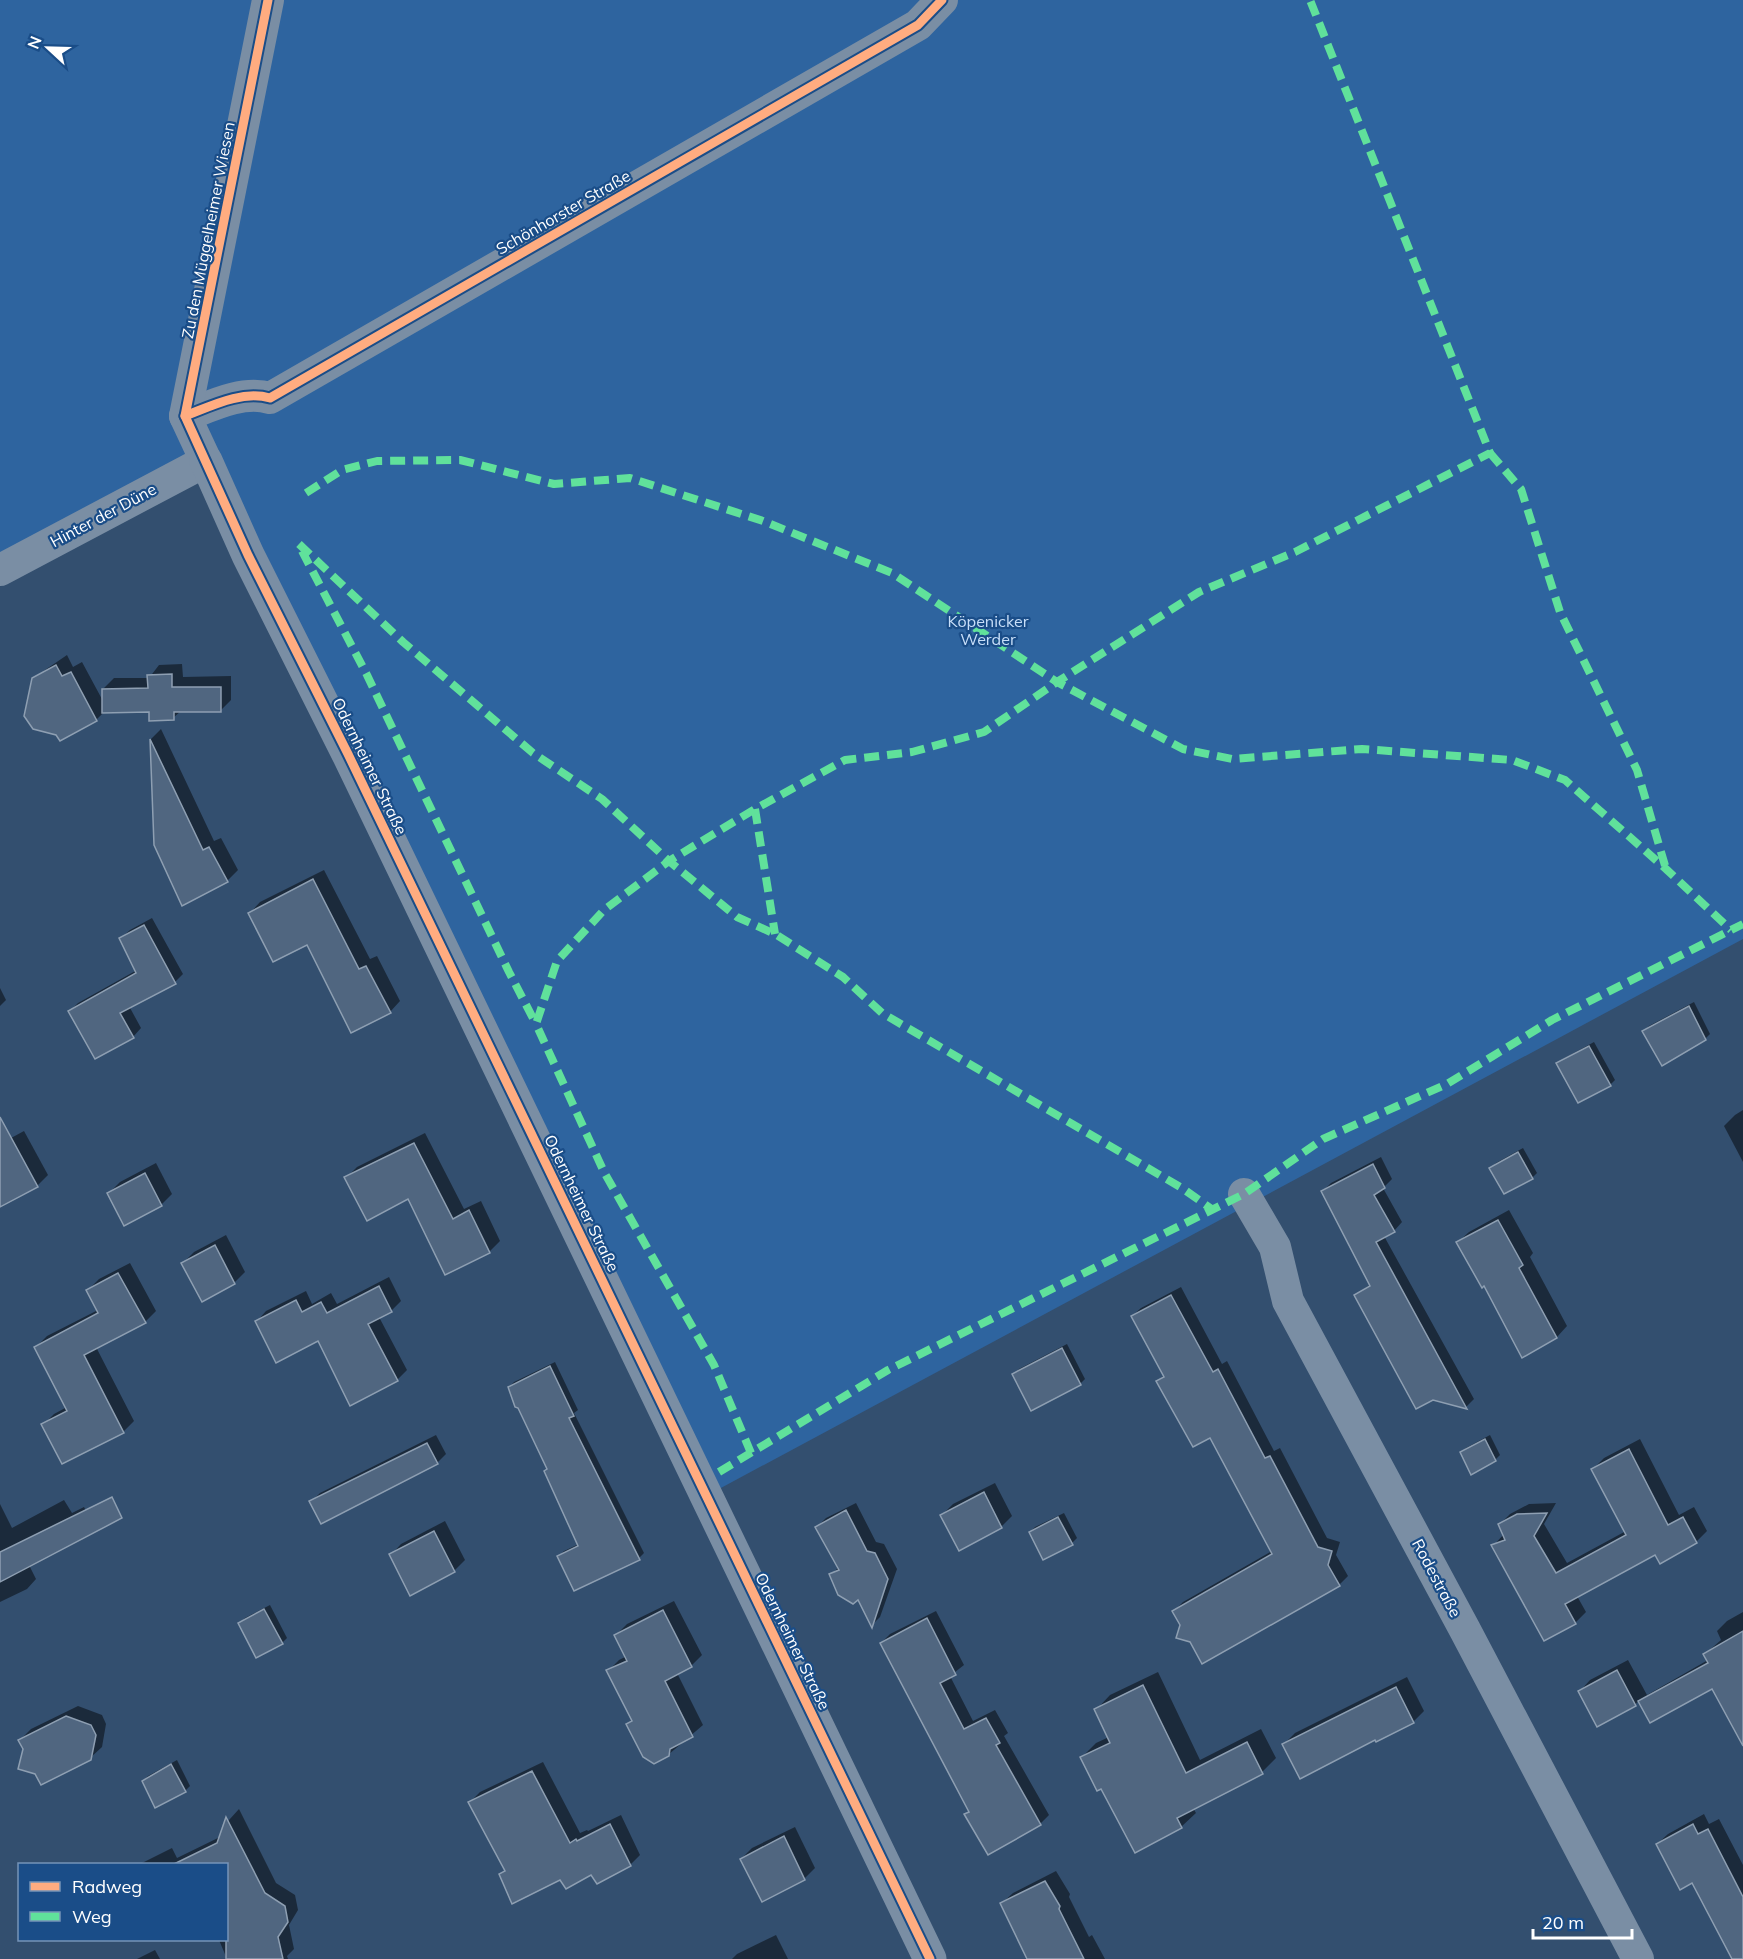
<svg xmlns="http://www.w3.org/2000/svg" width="1743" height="1959" viewBox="0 0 1743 1959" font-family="Mulish,sans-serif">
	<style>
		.green { fill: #2e649f }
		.shadow { fill: #0007 }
		.building { fill: #506680; stroke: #8e9fb2; stroke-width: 1.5 }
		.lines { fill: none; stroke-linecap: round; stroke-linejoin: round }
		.minor { stroke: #7a8ea4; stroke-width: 32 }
		.tertiary { stroke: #7a8ea4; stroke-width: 33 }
		.quiet { stroke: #60e19b; stroke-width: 8; stroke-dasharray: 15 8; stroke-linecap: butt }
		.cycleway-casing { stroke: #1a4d88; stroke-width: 13 }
		.cycleway { stroke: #ffac80; stroke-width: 9 }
		.labels { text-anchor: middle; stroke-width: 4.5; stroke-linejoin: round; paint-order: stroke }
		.street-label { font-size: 16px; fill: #fff; stroke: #1a4d88 }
		.park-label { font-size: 16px; fill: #c8dff9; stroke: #1a4d88 }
	</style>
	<rect width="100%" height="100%" fill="#334f6f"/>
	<polygon class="green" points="0,0 1743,0 1743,939 706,1496 206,462 0,570"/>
	<g class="shadow">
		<polygon points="67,655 73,667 82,662 103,701 103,689 114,678 149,678 159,665 182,664 183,677 231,676 231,700 220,711 181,711 173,718 150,711 105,711 96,720 61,739 33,681 45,670"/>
		<polygon points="161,729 214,841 221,838 238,870 227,881 155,845 151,739"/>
		<polygon points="324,870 370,959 377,956 400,1001 390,1012 307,943 250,913 260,902"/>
		<polygon points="152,918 183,974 175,982 129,1006 141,1028 133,1037 70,1011 78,1003 137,970 121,938 130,930"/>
		<polygon points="0,988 6,1000 0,1006"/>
		<polygon points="1694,1002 1710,1034 1705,1039 1644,1031 1649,1026"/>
		<polygon points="1594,1042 1615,1080 1610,1085 1558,1064 1563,1059"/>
		<polygon points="1743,1110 1743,1162 1724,1126 1735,1115"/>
		<polygon points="24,1131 48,1175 37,1186 0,1205 0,1144"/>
		<polygon points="425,1133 464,1209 481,1201 500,1241 489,1252 408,1197 346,1178 357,1167"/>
		<polygon points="1523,1148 1537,1173 1532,1178 1491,1168 1496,1163"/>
		<polygon points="1381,1157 1392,1179 1383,1188 1402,1222 1394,1231 1384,1236 1474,1399 1466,1407 1433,1399 1356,1295 1371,1284 1323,1191 1331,1183"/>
		<polygon points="156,1163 172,1194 161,1205 109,1193 120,1182"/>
		<polygon points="1509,1210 1533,1253 1530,1257 1567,1326 1557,1337 1522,1356 1485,1284 1458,1242 1469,1232"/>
		<polygon points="226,1235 245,1272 234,1283 183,1263 194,1252"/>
		<polygon points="130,1263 156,1311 145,1322 96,1347 134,1421 123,1432 43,1425 54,1414 67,1407 36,1347 47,1336 98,1310 88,1290 99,1279"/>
		<polygon points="389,1277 401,1301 391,1311 379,1317 407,1370 397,1380 319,1339 257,1321 266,1311 306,1291 312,1304 331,1293 337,1304"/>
		<polygon points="1181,1287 1222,1364 1227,1361 1274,1451 1280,1448 1327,1538 1340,1542 1336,1555 1348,1576 1339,1585 1202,1662 1174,1611 1183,1602 1272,1551 1211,1435 1158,1382 1164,1375 1132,1316 1141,1308"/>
		<polygon points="1067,1344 1085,1379 1080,1384 1014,1374 1019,1369"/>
		<polygon points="555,1362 578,1410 574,1413 644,1553 639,1558 559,1556 564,1551 579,1544 549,1468 509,1387 514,1382"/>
		<polygon points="436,1435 446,1454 437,1463 311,1502 320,1493"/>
		<polygon points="1490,1435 1500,1455 1495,1460 1461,1453 1466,1448"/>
		<polygon points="1640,1439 1679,1515 1694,1507 1707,1531 1696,1542 1656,1553 1577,1596 1586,1612 1575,1623 1493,1546 1504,1534 1499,1525 1510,1514 1529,1504 1556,1503 1544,1524 1567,1563 1626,1531 1593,1469 1604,1458"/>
		<polygon points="995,1483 1012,1516 1001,1527 942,1515 953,1504"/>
		<polygon points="64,1500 72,1513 84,1507 94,1526 29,1565 36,1579 27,1589 0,1602 0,1504 12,1528"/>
		<polygon points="856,1503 876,1542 884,1544 897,1569 880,1617 872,1625 858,1598 831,1575 839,1567 817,1527 826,1518"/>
		<polygon points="1064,1513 1077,1538 1072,1543 1030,1532 1035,1527"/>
		<polygon points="445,1521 465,1560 454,1571 391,1555 401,1544"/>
		<polygon points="674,1601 702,1655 691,1666 677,1673 703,1725 668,1755 628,1724 632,1719 608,1671 619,1660 627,1656 616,1635 627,1624"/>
		<polygon points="270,1605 287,1638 282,1643 240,1623 245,1618"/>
		<polygon points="936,1611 964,1665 950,1676 973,1721 995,1710 1008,1733 1004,1736 1049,1815 1040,1824 966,1814 970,1811 881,1643 890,1634"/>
		<polygon points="1743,1612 1743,1743 1713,1687 1651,1721 1639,1700 1635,1705 1580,1691 1590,1680 1628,1660 1647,1695 1708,1660 1705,1654 1721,1640 1717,1631 1727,1621"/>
		<polygon points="1158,1672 1200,1760 1261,1729 1276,1758 1262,1772 1193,1808 1196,1813 1181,1827 1102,1787 1082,1757 1096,1743 1109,1737 1096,1710 1110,1695"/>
		<polygon points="1407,1677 1424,1711 1413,1722 1377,1740 1376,1738 1284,1744 1295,1733"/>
		<polygon points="78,1706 102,1715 106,1724 102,1747 90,1758 25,1749 20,1740 31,1729"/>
		<polygon points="177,1760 190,1786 185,1791 143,1781 148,1776"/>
		<polygon points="543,1762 580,1833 587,1830 588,1831 621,1815 640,1855 630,1865 561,1878 500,1875 505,1870 470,1802 480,1792"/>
		<polygon points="239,1809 276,1883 295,1895 298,1910 289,1925 294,1949 287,1956 288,1959 227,1959 219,1940 226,1940 226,1864 140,1864 172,1848 177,1858 222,1836 229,1820"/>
		<polygon points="1704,1814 1709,1824 1719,1819 1743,1865 1743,1947 1693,1881 1657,1844 1668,1834"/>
		<polygon points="795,1827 815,1868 804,1879 741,1859 752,1848"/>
		<polygon points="1056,1871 1070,1894 1069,1897 1089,1937 1092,1935 1105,1959 1030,1959 1002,1903 1013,1893"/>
		<polygon points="776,1935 788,1959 732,1959 737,1954"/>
		<polygon points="155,1950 160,1959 137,1959"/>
	</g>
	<g class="building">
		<polygon points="56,665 62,676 71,672 97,721 60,741 56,735 33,729 24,716 32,678"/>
		<polygon points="172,674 172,687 221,687 221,712 174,712 174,720 149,721 149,712 102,713 102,689 148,688 147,675"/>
		<polygon points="150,739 203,850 209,847 228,882 182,906 154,845"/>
		<polygon points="313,879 359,969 366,966 391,1013 351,1033 307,945 273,962 248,913"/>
		<polygon points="144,925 176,984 120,1013 134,1038 95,1059 68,1011 136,973 119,938"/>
		<polygon points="1689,1006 1706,1040 1662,1066 1642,1031"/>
		<polygon points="1589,1046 1611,1086 1578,1103 1556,1063"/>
		<polygon points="0,1117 38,1187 0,1207"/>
		<polygon points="414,1143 453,1219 469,1210 490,1253 445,1275 408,1199 367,1221 344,1177"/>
		<polygon points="1518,1152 1533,1179 1504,1194 1489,1168"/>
		<polygon points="1373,1164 1385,1188 1374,1195 1395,1232 1376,1242 1467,1409 1433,1400 1416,1409 1354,1295 1370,1286 1321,1191"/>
		<polygon points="145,1173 162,1206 124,1226 107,1193"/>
		<polygon points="1498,1220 1523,1265 1519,1268 1557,1338 1522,1358 1484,1286 1482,1288 1456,1242"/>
		<polygon points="215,1245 235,1284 202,1302 181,1263"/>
		<polygon points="118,1273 146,1323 84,1355 124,1433 62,1464 41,1424 67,1411 34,1347 98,1313 86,1290"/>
		<polygon points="379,1286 392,1312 368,1324 398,1381 350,1406 318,1341 276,1363 255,1321 296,1300 302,1312 321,1302 327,1313"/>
		<polygon points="1171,1295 1213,1372 1218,1369 1265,1458 1270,1456 1318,1547 1332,1551 1328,1565 1340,1586 1202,1664 1190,1642 1176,1638 1180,1625 1172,1611 1272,1554 1210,1438 1193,1447 1156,1381 1164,1377 1131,1316"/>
		<polygon points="1062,1348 1081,1385 1031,1411 1012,1374"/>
		<polygon points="550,1366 574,1416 569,1418 640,1560 574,1591 557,1556 578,1546 544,1471 547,1469 518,1408 515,1407 508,1387"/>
		<polygon points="1485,1439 1496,1461 1471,1475 1460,1452"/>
		<polygon points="427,1443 438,1464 321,1524 309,1501"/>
		<polygon points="1629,1449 1668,1525 1683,1517 1697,1543 1660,1564 1655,1555 1565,1604 1576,1624 1544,1641 1491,1545 1505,1540 1498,1524 1517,1514 1547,1513 1534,1536 1556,1573 1626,1535 1591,1469"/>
		<polygon points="984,1492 1002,1528 959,1551 940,1515"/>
		<polygon points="112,1497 122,1518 0,1582 0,1552"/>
		<polygon points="846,1510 867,1551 875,1553 888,1579 872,1628 858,1600 853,1604 838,1595 829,1574 839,1570 815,1527"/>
		<polygon points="1058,1517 1073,1545 1043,1560 1029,1532"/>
		<polygon points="434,1531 455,1572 410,1596 389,1554"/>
		<polygon points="264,1609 283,1644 256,1658 238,1623"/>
		<polygon points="663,1610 692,1667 665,1681 693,1737 670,1749 669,1756 654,1764 643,1757 626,1724 632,1721 606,1670 627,1661 614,1635"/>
		<polygon points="927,1618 956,1675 940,1683 964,1729 986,1718 1000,1743 996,1745 1041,1825 988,1855 964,1814 969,1812 880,1643"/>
		<polygon points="1743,1631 1743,1746 1712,1689 1650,1723 1638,1701 1708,1663 1703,1654"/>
		<polygon points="1617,1670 1636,1706 1597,1727 1578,1691"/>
		<polygon points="1143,1685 1186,1773 1247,1742 1263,1774 1177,1818 1182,1828 1135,1853 1101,1789 1097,1791 1080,1757 1110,1743 1094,1709"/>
		<polygon points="1396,1687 1414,1723 1376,1742 1375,1740 1300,1779 1282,1744"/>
		<polygon points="66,1716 91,1725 96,1735 91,1760 41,1785 35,1774 18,1769 23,1749 18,1740"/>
		<polygon points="171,1764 186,1792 155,1808 142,1781"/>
		<polygon points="532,1771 570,1843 576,1839 577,1841 610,1824 631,1866 597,1884 591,1875 566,1889 560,1880 512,1904 499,1874 505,1871 468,1802"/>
		<polygon points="226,1817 265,1893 285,1906 288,1922 278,1937 283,1959 226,1959 226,1864 174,1864 217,1843"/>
		<polygon points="1693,1824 1698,1834 1708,1829 1743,1897 1743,1959 1732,1959 1692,1883 1680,1890 1656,1844"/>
		<polygon points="784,1836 805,1880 762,1902 740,1859"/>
		<polygon points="1045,1881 1060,1906 1059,1909 1084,1959 1027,1959 1000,1903"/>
	</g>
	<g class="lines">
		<g class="minor">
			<path d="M185,416C211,406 242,390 270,398L918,25L942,0"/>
			<polyline points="0,570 206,461 185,416 268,0"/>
			<polyline points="1244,1194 1275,1247 1288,1301 1465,1630 1638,1959"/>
		</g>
		<polyline class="tertiary" points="206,461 248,555 348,754 930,1959"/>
		<g class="quiet">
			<polyline points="1490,453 1521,489 1560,612 1637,770 1666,869"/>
			<polyline points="306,493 342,470 377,461 460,460 554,484 630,478 763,521 892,573 1057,682 1183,749 1232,759 1362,749 1512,760 1565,780 1666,869 1731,930"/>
			<polyline points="299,544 403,642 533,753 602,799 669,861 737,917 775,934 843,977 882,1013 1182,1188 1213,1210"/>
			<polyline points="302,551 367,675 509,972 536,1024"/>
			<polyline points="755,809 775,934"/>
			<polyline points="751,1453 714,1365 604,1172 536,1024 557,961 604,910 669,861 755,809 845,760 912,752 984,732 1057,682 1199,592 1295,552 1490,453 1310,0"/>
			<polyline points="719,1472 888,1370 1244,1194 1323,1139 1447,1084 1552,1020 1743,924"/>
		</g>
		<g class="cycleway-casing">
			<g id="cycleway">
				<polyline points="268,0 185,416 248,555 348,754 930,1959"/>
				<path d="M185,416C211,406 242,390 270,398L918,25L942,0"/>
			</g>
		</g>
		<use href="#cycleway" class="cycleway"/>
	</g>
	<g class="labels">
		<g class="street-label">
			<text transform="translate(563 212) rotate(-30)" y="6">Schönhorster Straße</text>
			<text transform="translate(208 230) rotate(-79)" y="6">Zu den Müggelheimer Wiesen</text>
			<text transform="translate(103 515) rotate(-28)" y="6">Hinter der Düne</text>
			<text transform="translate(370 766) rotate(64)" y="6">Odernheimer Straße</text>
			<text transform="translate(582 1203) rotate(64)" y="6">Odernheimer Straße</text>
			<text transform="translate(1437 1578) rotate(62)" y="6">Rodestraße</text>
			<text transform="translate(793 1641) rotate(64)" y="6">Odernheimer Straße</text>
		</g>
		<g class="park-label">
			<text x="988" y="627">Köpenicker<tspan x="988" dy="18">Werder</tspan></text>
		</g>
	</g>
	<rect x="18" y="1863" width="210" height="78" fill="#1a4d88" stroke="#7694b8" stroke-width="1.5"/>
	<rect x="30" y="1882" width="30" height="9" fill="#ffac80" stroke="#7694b8" stroke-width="1.5"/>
	<text x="72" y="1893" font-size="18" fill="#ffffff">Radweg</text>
	<rect x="30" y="1912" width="30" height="9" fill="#60e19b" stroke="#7694b8" stroke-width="1.5"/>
	<text x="72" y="1923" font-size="18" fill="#ffffff">Weg</text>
	<g transform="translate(48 48) rotate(292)" stroke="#1a4d88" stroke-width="4.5" paint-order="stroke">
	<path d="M0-4.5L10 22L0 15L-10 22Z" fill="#ffffff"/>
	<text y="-9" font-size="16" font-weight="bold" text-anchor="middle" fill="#ffffff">N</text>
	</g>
	<path d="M1533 1929v9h99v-9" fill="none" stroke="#ffffff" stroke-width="3"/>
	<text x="1542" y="1929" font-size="18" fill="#ffffff" stroke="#1a4d88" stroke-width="4.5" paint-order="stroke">20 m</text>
</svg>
